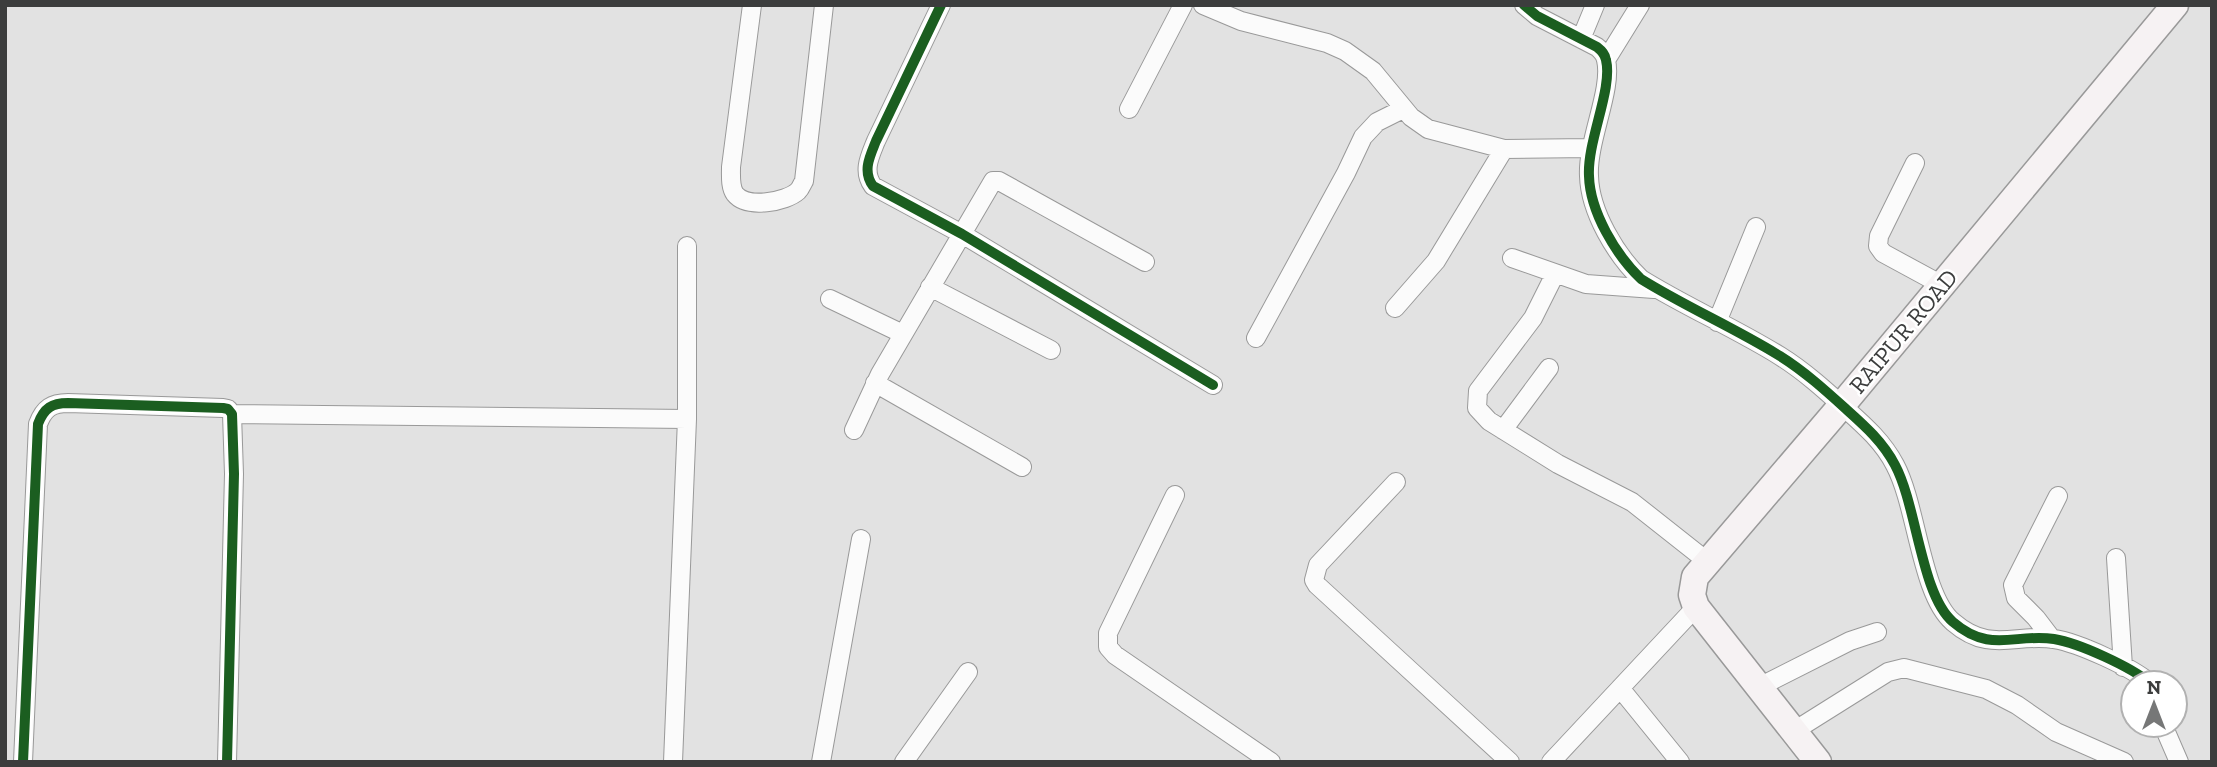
<svg xmlns="http://www.w3.org/2000/svg" width="2217" height="767" font-family="'Zilla Slab',serif">
  <rect width="100%" height="100%" fill="#e2e2e2"/>
  <g fill="none" stroke-linecap="round" stroke-linejoin="round">
    <defs>
      <path id="street" d="M752 5 731 167C731 176 730 187 735 194 747 209 786 202 798 191 801 188 802 184 804 181L824 5
        M941 5 876 141C870 156 862 171 873 186L962 234 1213 385
        M1203 5 1241 21 1327 43 1345 51 1373 71 1411 117 1428 129 1504 149 1591 148
        M1524 5 1537 16 1597 47C1602 51 1605 54 1606 60 1613 89 1587 141 1589 176 1590 212 1616 255 1641 279 1686 307 1735 328 1780 356 1804 371 1825 390 1846 409 1865 426 1883 442 1895 465 1917 506 1921 595 1953 622 1990 654 2015 633 2054 639 2079 643 2131 667 2150 683
        M1581 39 1595 5
        M1606 60 1640 5
        M1129 109 1183 5
        M1915 163 1879 236 1878 246 1883 253 1942 285
        M1512 258 1586 284 1654 289
        M1555 274 1533 318 1478 391 1477 408 1489 421 1558 464 1632 502 1708 562
        M930 287 1051 350
        M830 299 903 334
        M1395 308 1436 261 1504 149
        M1717 322 1756 227
        M1256 338 1346 173 1363 137 1377 122 1403 109
        M875 383 1022 467
        M232 414 687 419
        M854 430 880 374 993 181H999L1145 262
        M1503 430 1549 368
        M1396 482 1318 565 1314 580 1317 585 1510 762
        M1175 495 1108 633V647L1115 655 1271 762
        M2116 558 2123 667
        M2052 639 2036 618 2016 598 2013 585 2058 496
        M1759 687 1850 641 1877 632
        M1620 688 1680 762
        M2163 725 2179 762
        M1794 731 1888 672 1904 668 1986 689 2017 705 2056 732 2124 762
        M23 762 38 424C44 408 52 403 68 403L223 408 228 409 232 414 234 474 227 762
        M673 762 687 419V246
        M821 762 861 539
        M904 762 968 672
        M1551 762 1696 607"/>
      <path id="secondary" d="M1818 762 1696 607 1692 595 1695 577 1842 405 2175 5"/>
    </defs>
    <use href="#street" stroke="#999" stroke-width="20"/>
    <use href="#secondary" stroke="#999" stroke-width="29"/>
    <use href="#street" stroke="#fbfbfb" stroke-width="18"/>
    <use href="#secondary" stroke="#f6f2f3" stroke-width="26"/>
    <defs>
      <path id="cycleway" d="M941 5 876 141C870 156 862 171 873 186L962 234 1213 385
        M1524 5 1537 16 1597 47C1602 51 1605 54 1606 60 1613 89 1587 141 1589 176 1590 212 1616 255 1641 279 1686 307 1735 328 1780 356 1804 371 1825 390 1846 409 1865 426 1883 442 1895 465 1917 506 1921 595 1953 622 1990 654 2015 633 2054 639 2079 643 2131 667 2150 683
        M23 762 38 424C44 408 52 403 68 403L223 408 228 409 232 414 234 474 227 762"/>
    </defs>
    <use href="#cycleway" stroke="#fff" stroke-width="15"/>
    <use href="#cycleway" stroke="#1b5e20" stroke-width="10"/>
  </g>
  <g text-anchor="middle" dominant-baseline="central" stroke-width="5" stroke-linejoin="round" paint-order="stroke">
    <g font-size="24" fill="#3c3d3d" stroke="#fff">
      <text transform="translate(1903 331) rotate(-50)">RAIPUR ROAD</text>
    </g>
  </g>
  <rect width="2217" height="767" fill="none" stroke="#3c3d3d" stroke-width="14"/>
  <g transform="translate(2154 704)"><circle r="33" fill="#ffffff" stroke="#b1b1b1" stroke-width="2"/>
  <path d="M0-5L12 26L0 18L-12 26Z" fill="#767777"/>
  <text y="-10" font-size="19" font-weight="bold" text-anchor="middle" fill="#3c3d3d">N</text>
  </g>
</svg>
